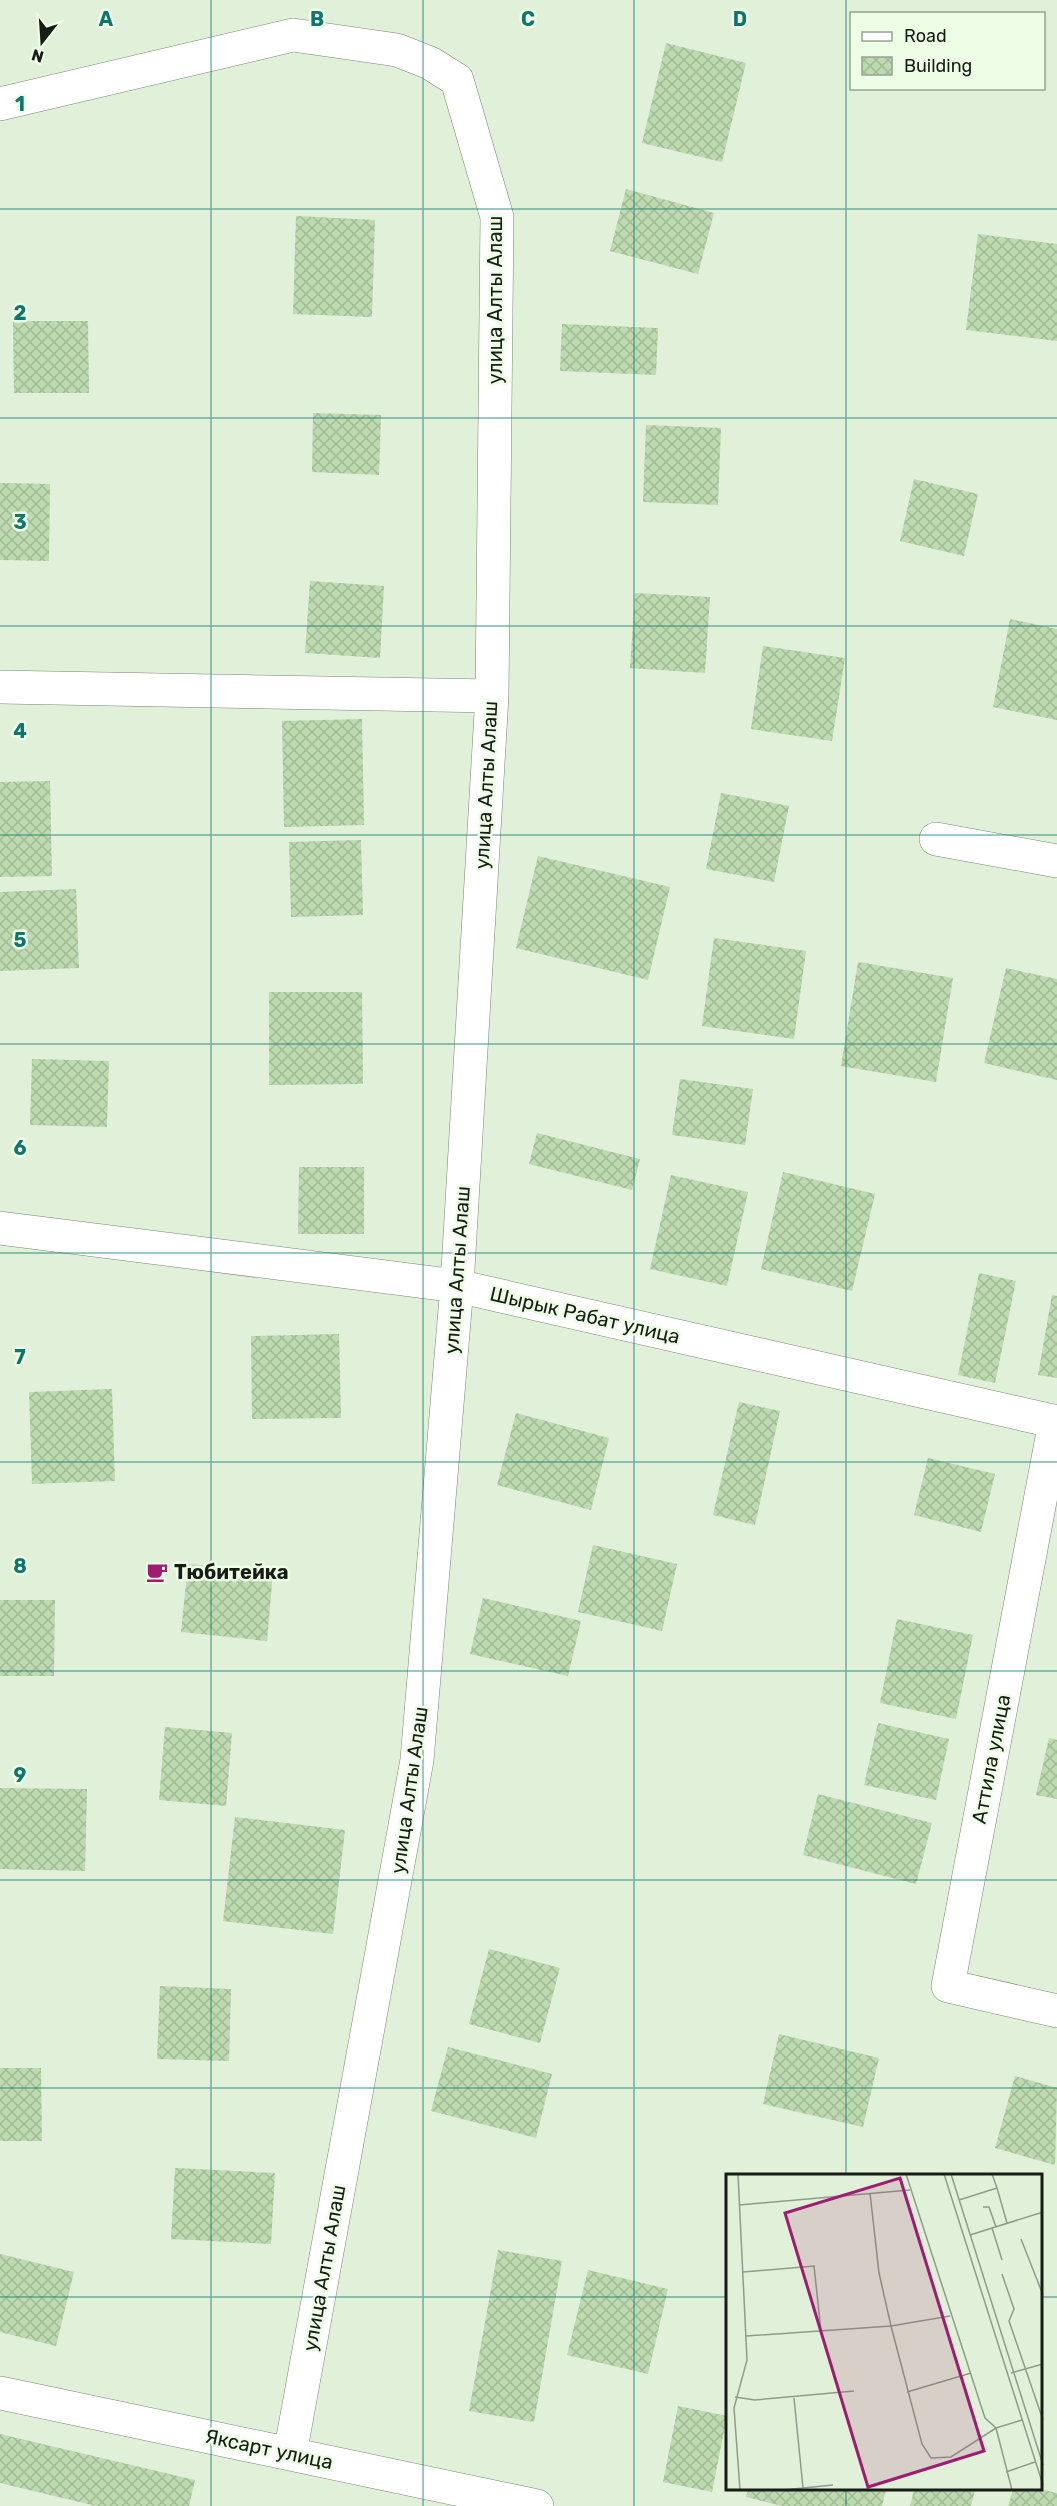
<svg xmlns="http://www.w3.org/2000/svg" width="1057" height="2506" font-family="Rubik,sans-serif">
  <defs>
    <pattern id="building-cross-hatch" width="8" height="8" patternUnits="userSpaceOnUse" patternTransform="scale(1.5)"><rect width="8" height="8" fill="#bddab0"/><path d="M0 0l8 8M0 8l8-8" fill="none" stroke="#a2bb96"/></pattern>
  </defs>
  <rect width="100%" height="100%" fill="#e0f0d9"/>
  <path fill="url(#building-cross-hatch)" d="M666 43 746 63 722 162 642 143Z
    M626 189 714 213 698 274 610 251Z
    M296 216 375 220 372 317 293 314Z
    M978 234 1057 244V341L966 330Z
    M13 321H88L89 393H14Z
    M562 324 658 328 656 375 560 371Z
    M313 413 381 415 379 475 312 472Z
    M646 425 721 428 718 505 643 502Z
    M914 479 978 494 964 556 900 541Z
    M0 483 50 484 49 561 0 560Z
    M310 581 384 586 380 658 305 653Z
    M635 593 710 597 705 673 630 668Z
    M1010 619 1057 629V720L993 707Z
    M763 646 845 658 832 741 751 729Z
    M362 719 364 825 284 827 282 721Z
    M50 781 52 876 0 877V782Z
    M721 793 789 806 774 882 706 869Z
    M361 840 363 915 291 917 289 842Z
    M538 856 670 887 648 980 516 948Z
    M76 889 79 968 0 971V892Z
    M714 938 806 951 794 1039 702 1026Z
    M858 962 953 978 936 1082 841 1066Z
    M1006 968 1057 979V1080L984 1063Z
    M269 992H362L363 1084 269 1085Z
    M32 1059 109 1061 107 1127 30 1125Z
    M680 1079 753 1089 745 1145 672 1135Z
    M537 1133 640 1159 632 1190 529 1164Z
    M299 1167H364V1234H298Z
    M783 1172 875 1194 852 1291 761 1269Z
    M671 1175 748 1192 727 1286 650 1269Z
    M979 1273 1016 1281 995 1383 958 1375Z
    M1052 1295 1057 1296V1378L1038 1375Z
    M339 1334 341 1418 252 1419 251 1336Z
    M112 1389 115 1481 32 1484 29 1392Z
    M739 1402 780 1411 755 1525 713 1515Z
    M516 1413 609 1438 591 1510 497 1485Z
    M928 1458 995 1474 981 1532 914 1515Z
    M593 1545 677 1564 662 1631 578 1612Z
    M188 1564 273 1572 267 1641 181 1632Z
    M483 1598 581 1621 568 1676 470 1654Z
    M0 1600H55L54 1676H0Z
    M897 1619 973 1635 956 1719 880 1703Z
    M878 1723 949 1739 936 1800 864 1785Z
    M165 1727 232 1733 226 1806 159 1800Z
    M1049 1738 1057 1740V1799L1036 1795Z
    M0 1788 87 1789 85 1871 0 1869Z
    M818 1794 932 1823 916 1884 803 1855Z
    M235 1817 345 1830 333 1934 223 1921Z
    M489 1949 560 1968 540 2043 469 2024Z
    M160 1986 231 1989 229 2061 157 2059Z
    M779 2034 879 2058 863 2127 763 2104Z
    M448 2047 552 2074 536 2138 431 2111Z
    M0 2068H41L42 2141H0Z
    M1015 2076 1057 2088 1055 2165 995 2148Z
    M175 2168 275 2173 271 2244 171 2239Z
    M498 2250 562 2261 534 2422 469 2411Z
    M0 2254 74 2272 56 2346 0 2332Z
    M588 2270 668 2289 648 2374 567 2355Z
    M678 2406 727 2416 712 2492 663 2482Z
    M0 2434 195 2480 189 2506H96L0 2483Z
    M1040 2489 1057 2493V2506H1008L1013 2490Z
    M748 2490H886L882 2506H782L746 2497Z
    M914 2490H975L971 2506H910Z"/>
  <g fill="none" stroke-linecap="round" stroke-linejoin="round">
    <defs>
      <path id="minor" d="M0 104 293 35 397 50 430 63 457 80 497 217 492 696 457 1286 417 1760 290 2454
        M0 687 492 696
        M936 839 1057 861
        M0 1228 457 1286 1057 1422
        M1055 1422 948 1986 1057 2011
        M0 2393 537 2506"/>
    </defs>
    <use href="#minor" stroke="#798773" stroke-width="34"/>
    <use href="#minor" stroke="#fff" stroke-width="33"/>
  </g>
  <path fill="none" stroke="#0f766e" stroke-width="1.5" stroke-opacity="0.55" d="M211 0V2506M423 0V2506M634 0V2506M846 0V2176M0 209H1057M0 418H1057M0 626H1057M0 835H1057M0 1044H1057M0 1253H1057M0 1462H1057M0 1671H1057M0 1880H1057M0 2088H1057M0 2297H727M1040 2297H1057M846 2490V2506"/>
  <defs>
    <symbol id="cafe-bare" viewBox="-9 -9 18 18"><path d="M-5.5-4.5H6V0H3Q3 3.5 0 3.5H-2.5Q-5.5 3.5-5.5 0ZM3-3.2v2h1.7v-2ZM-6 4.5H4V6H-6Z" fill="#9e1d71" stroke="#edfde6" stroke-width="2.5" paint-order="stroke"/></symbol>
  </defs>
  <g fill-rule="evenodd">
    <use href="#cafe-bare" x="142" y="1557" width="30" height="30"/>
  </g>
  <g text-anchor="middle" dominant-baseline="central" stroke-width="5" stroke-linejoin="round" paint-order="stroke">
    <g font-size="20" fill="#171d15" stroke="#edfde6">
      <text transform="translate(495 300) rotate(-90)">улица Алты Алаш</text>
      <text transform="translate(486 785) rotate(-87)">улица Алты Алаш</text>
      <text transform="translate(457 1270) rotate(-86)">улица Алты Алаш</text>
      <text transform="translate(585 1315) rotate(13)">Шырык Рабат улица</text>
      <text transform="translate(991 1759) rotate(-79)">Аттила улица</text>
      <text transform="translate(409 1790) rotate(-82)">улица Алты Алаш</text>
      <text transform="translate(324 2268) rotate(-80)">улица Алты Алаш</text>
      <text transform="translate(269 2449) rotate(12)">Яксарт улица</text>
    </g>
    <g font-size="20" font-weight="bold" fill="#171d15" stroke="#edfde6" text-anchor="start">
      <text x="174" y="1572">Тюбитейка</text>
    </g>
  </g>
  <g transform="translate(726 2174)">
    <rect width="316" height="316" fill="#e0f0d9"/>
    <path fill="none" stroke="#909c8b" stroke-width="1.5" d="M12 0 21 186 8 234 14 316M180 0 259 244 270 254 286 316M218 0 317 311M225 0 317 291M271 14 281 49M144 19 153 99 165 152 196 270 205 284 225 283 270 254 296 246M233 26 271 14 266 0M13 31 184 16M257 33H263L270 53M266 54 276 86M244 61 317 38M295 65 317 121M17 98 88 92 95 157M276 100 288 135 283 147 317 246M20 162 165 152 224 142M285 199 317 190M181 218 245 199M9 223 29 226 128 217M68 224 77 314M280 298 309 288M57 316 107 311"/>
    <path fill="#9e1d71" fill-opacity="0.15" stroke="#9e1d71" stroke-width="3" d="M174 4 258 277 142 313 59 39Z"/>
    <rect width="316" height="316" fill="none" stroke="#171d15" stroke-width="3"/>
  </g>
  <g font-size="20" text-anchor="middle" font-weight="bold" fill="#0f766e" stroke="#edfde6" stroke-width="5" stroke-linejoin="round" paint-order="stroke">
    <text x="106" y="26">A</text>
    <text x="317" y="26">B</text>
    <text x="528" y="26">C</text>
    <text x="740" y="26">D</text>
    <text x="20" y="111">1</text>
    <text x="20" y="320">2</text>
    <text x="20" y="529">3</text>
    <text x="20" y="738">4</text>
    <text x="20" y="947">5</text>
    <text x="20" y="1155">6</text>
    <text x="20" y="1364">7</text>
    <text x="20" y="1573">8</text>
    <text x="20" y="1782">9</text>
  </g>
  <rect x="850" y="12" width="195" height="78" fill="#edfde6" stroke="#97a392" stroke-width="1.5"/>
  <rect x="862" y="32" width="30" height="9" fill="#ffffff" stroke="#97a392" stroke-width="1.5"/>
  <text x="904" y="42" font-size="18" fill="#171d15">Road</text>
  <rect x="862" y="57" width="30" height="18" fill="url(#building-cross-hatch)" stroke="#97a392" stroke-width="1.5"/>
  <text x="904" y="72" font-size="18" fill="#171d15">Building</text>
  <g transform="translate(42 42) rotate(197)" stroke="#edfde6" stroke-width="4.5" paint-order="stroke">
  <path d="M0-4.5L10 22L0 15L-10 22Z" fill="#171d15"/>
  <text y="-9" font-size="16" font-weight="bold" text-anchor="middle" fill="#171d15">N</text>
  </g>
</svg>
